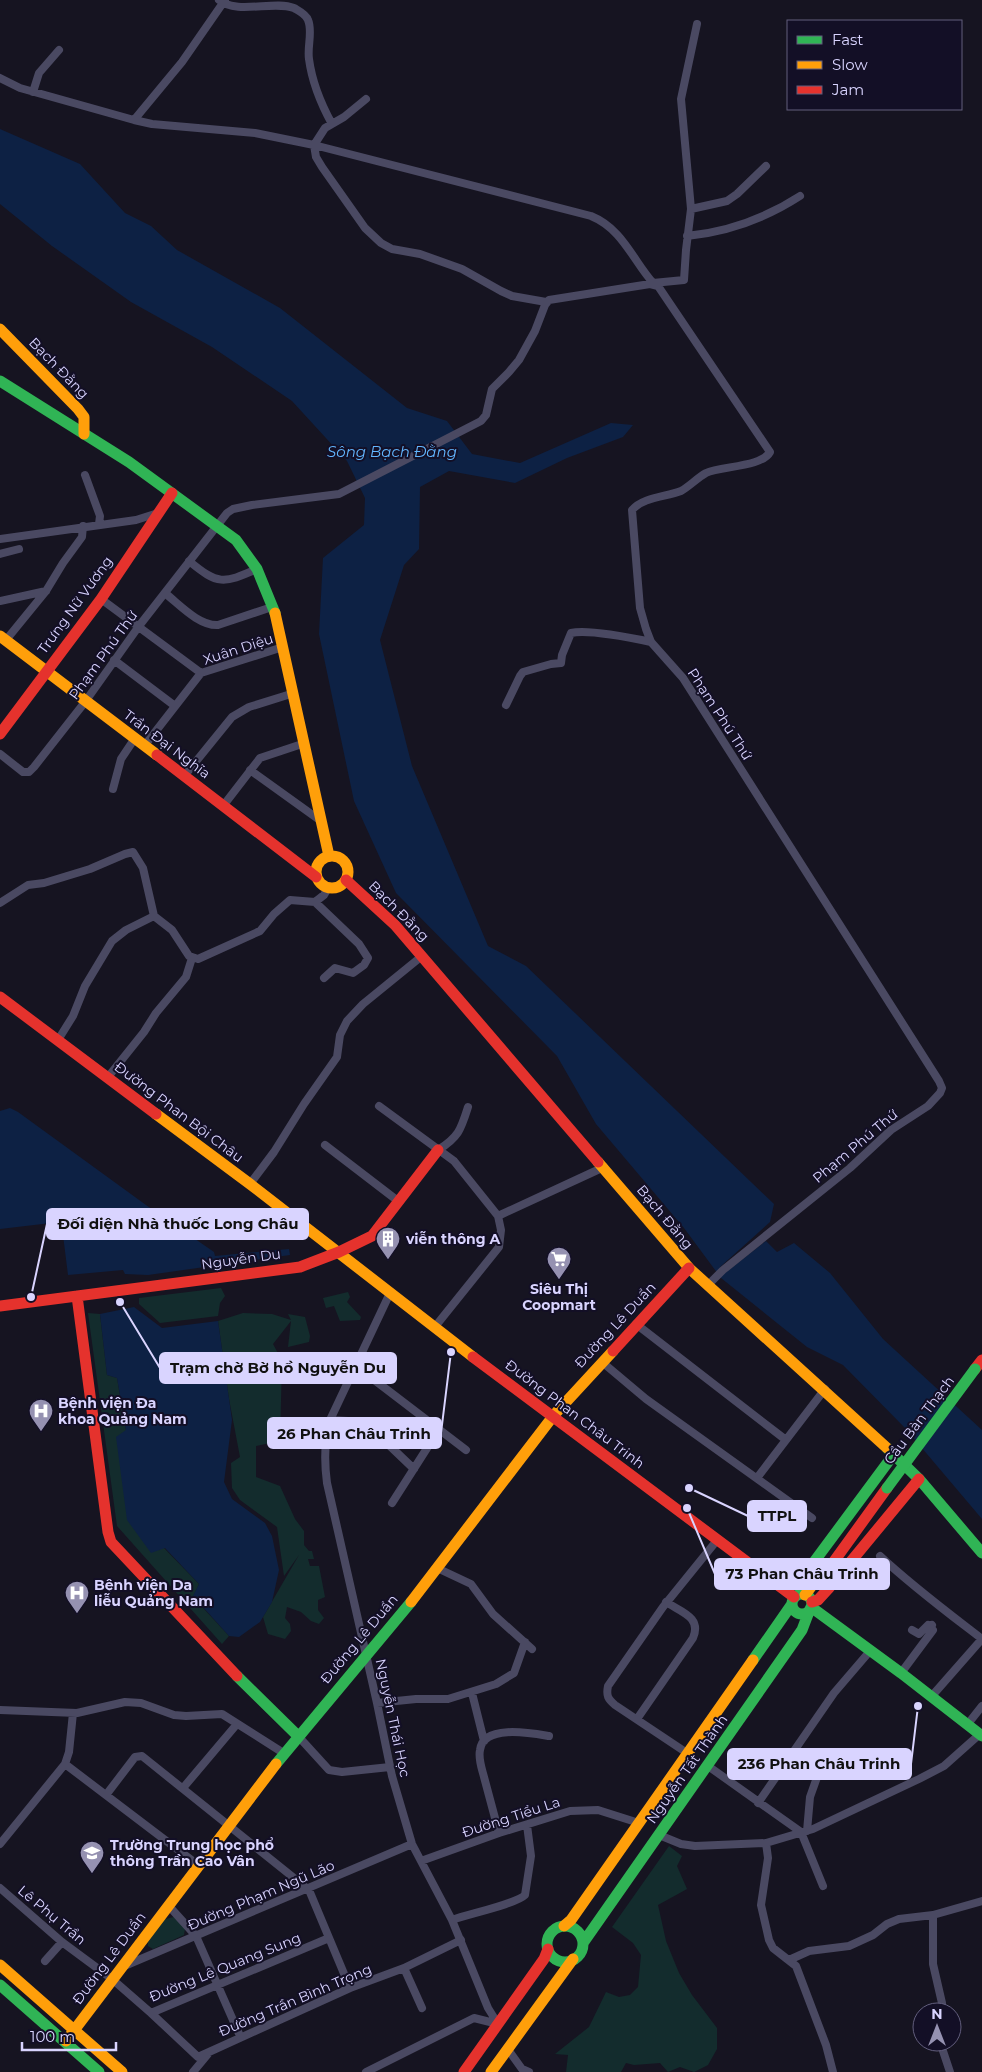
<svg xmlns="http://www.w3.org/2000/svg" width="982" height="2072" font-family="Montserrat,sans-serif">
  <rect width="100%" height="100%" fill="#161421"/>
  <path fill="#132c2d" d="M221 1288 225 1296 220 1303 218 1316 160 1323 139 1304V1298Z
    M348 1292 350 1297 347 1302 361 1317 360 1320 340 1321 334 1306 326 1308 323 1298Z
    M88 1313 100 1314 107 1375 117 1378 126 1430 164 1548 199 1584 193 1597 229 1636 222 1644 117 1526Z
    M243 1313 272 1314 291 1320 288 1314 305 1317 310 1336 309 1342 288 1347 291 1321 273 1344 282 1361 280 1441 256 1446V1477L280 1486 295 1519 304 1531V1545L309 1551H312L314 1559H308L310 1566H319L325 1597 318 1600V1610L324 1618 319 1624 311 1621 301 1612 287 1607 285 1618 290 1624 291 1631 285 1639 268 1634 263 1617 299 1555 284 1576 277 1527 240 1500 232 1488 231 1463 240 1457 229 1399 218 1321Z
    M669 1846 682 1856 677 1866 687 1889 658 1905 666 1941 679 1973 692 1995 717 2028V2049L708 2065 694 2072 680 2067 668 2072 660 2063 634 2065 626 2063 621 2072H566L568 2055 555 2054 589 2027 606 1992 619 1997 630 1995 638 1987 641 1955 633 1943 612 1927Z
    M174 1917 185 1928 184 1935 153 1949 148 1946V1941L165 1919Z"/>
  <path fill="#0d2144" d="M0 129 80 164 125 213 151 226 177 250 280 308 407 408 447 421 472 454 520 463 611 423 633 425 623 437 567 458 515 483 449 471 420 487 419 549 404 565 380 640 412 766 488 946 526 966 774 1204 770 1222 720 1267 725 1273 766 1241 777 1252 794 1243 830 1273 883 1339 982 1430V1519L905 1428 843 1365 807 1347 721 1278 684 1228 596 1124 557 1056 396 893 354 801 319 634 323 558 364 525 365 498 347 461 292 401 212 347 131 302 52 246 0 204Z
    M10 1108 18 1112 146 1205 214 1252 215 1256 289 1249 290 1255 148 1275 125 1274 123 1270 68 1275 62 1227 51 1223 0 1229V1111Z
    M134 1307 162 1328 218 1321 232 1420 224 1482 232 1499 265 1523 272 1536 279 1570 272 1602 260 1622 239 1637 229 1636 193 1596 199 1584 165 1548 151 1553 127 1520 116 1437 126 1430 117 1378 107 1375 100 1314Z"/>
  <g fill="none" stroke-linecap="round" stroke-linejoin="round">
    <path stroke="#4a4962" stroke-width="8" d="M219 0C237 15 274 0 294 8 299 11 306 14 308 20 313 31 307 47 309 59 312 82 321 104 332 124
      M0 78 20 88 134 120 152 124 255 133 314 145 591 216C623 229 633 261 654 284
      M33 92 39 73 59 50
      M366 99 344 117 325 128 314 145 316 157 322 167 365 228 381 243 392 249 420 254 462 269 501 291 512 296 546 302
      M134 120 182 62 225 0
      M691 209 727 201 737 194 766 166
      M687 236C728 232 766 218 800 196
      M653 283 684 280 686 250 691 209 681 99 697 24
      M85 475 100 516 99 524
      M0 539 136 520 158 513
      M0 554 19 549
      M189 561C218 585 223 584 257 569
      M166 594C180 605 199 626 218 625L272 607
      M101 599 201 673
      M0 601 46 591
      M6 640 46 591 63 563 82 537 83 526
      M114 660 175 706
      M506 705 520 676 523 672 551 664 561 663 562 655 571 633C589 629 632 638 651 642
      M145 745 201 673 283 647
      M0 754 23 772H29L34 767 85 702 139 626 227 513 233 509 252 505 339 494 481 421 486 415 492 389 509 372 519 360 535 331 545 305 549 300 650 284 658 286 770 452C762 467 721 466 706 473 697 478 690 486 681 491 666 497 643 497 632 510L640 608 646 629 651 642 683 678 939 1081 942 1088 940 1093 928 1106 891 1130 850 1168 723 1270 708 1285
      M250 770 321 821
      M185 775 232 717 249 707 294 693
      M113 789 121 759 135 738
      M223 806 260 758 305 743
      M315 902 359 944 368 958 364 965 353 973 335 968 324 978
      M0 903 28 885 44 883 90 869 125 854 133 852 143 868 154 916 172 930 189 956 198 959 260 931 274 914 290 900 315 902 324 895 328 888
      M58 1040 73 1016 85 986 112 941 126 930 154 916
      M108 1077 144 1032 156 1013 186 977 192 958
      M379 1106 454 1161 498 1216 501 1230 499 1247 434 1328
      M325 1145 398 1201
      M438 1150C459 1137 461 1129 468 1107
      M250 1184 274 1152 304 1104 337 1057 340 1035 347 1021 363 1004 422 956
      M498 1216 604 1167
      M390 1293 330 1420C324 1442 324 1461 327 1483L377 1703 392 1776 412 1844 452 1920 488 2008 498 2024
      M636 1324 786 1440
      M602 1362 646 1399 812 1518
      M356 1366 466 1450
      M330 1420 348 1421 369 1426 414 1469
      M757 1478 825 1389
      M392 1503 438 1431
      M880 1556C912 1586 947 1612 982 1639
      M437 1568 471 1584 493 1614 532 1649
      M912 1630 919 1634 928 1625 930 1627 932 1625
      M901 1673 933 1630 930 1627
      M472 1693 484 1741
      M931 1697 982 1639
      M377 1703 416 1699H448L496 1684 514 1673 525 1642
      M0 1710 77 1713 125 1702 141 1703 174 1715 186 1716 222 1714 285 1754
      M637 1719 693 1638C702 1617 681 1612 666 1602
      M967 1725 982 1706
      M298 1736 329 1770 342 1772 390 1767
      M687 1753 615 1705C608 1699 606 1696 608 1686L663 1607 718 1539
      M65 1764 198 1865
      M708 1766 801 1832 823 1886
      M183 1788 237 1724
      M106 1795 135 1757 142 1756 309 1890 350 1988
      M758 1803 834 1693 870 1651
      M807 1831 810 1797 826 1752
      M499 1833C494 1814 489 1796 484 1777 482 1769 478 1759 480 1750 483 1724 531 1733 549 1736
      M659 1835 681 1844 695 1846 766 1843 813 1829 919 1779 944 1766 980 1734
      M766 1843 768 1858 761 1905 769 1940 773 1948 796 1966 826 2045 833 2072
      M0 1844 65 1764 69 1752 73 1713
      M421 1861 499 1833 570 1811 598 1810 639 1823
      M0 1888 62 1942 112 1979 151 2013 329 1938
      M168 1905 196 1936 240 2036
      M933 1915V1964L942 2003V2012
      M452 1920C468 1914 516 1904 525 1895L531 1856 527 1825
      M789 1960 809 1951 849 1946 873 1935 887 1924 899 1919 933 1915 982 1901
      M45 1961 62 1942
      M122 1967 412 1844
      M404 1968 422 2008
      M151 2013 198 2057 350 1988 404 1968 461 1940
      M940 2042 950 2072
      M507 2048 522 2069 529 2072
      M193 2072 208 2054
      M366 2072 474 2018 498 2024"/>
    <path stroke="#30b455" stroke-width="11" d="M0 381 129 462 236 540 257 569 275 613
      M887 1448 920 1480 982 1553
      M801 1594 805 1576 811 1566 894 1454
      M792 1604a10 10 0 1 1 20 0a10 10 0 1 1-20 0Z
      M811 1607 901 1673 982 1736
      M753 1660 792 1604
      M237 1676 298 1736
      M276 1764 411 1602
      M547 1944a18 18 0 1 1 36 0a18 18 0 1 1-36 0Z
      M583 1943 802 1630 810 1609
      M0 1985 99 2072"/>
    <path stroke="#ff9f0a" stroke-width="11" d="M0 329 78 409 84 417V434
      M275 613 329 856
      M0 636 157 755
      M316 872a16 16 0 1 1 32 0a16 16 0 1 1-32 0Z
      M156 1114 250 1184 473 1357
      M598 1162 690 1269 887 1448
      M805 1595 820 1575 827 1571 826 1579
      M411 1602 554 1415 613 1351
      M564 1926 571 1920 753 1660
      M0 1965 122 2072
      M66 2041 276 1764
      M491 2072 573 1959"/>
    <path stroke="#e5322d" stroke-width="11" d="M0 734 101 599 172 493
      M157 755 316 877
      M346 880 395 925 598 1162
      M0 997 156 1114
      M77 1296 108 1532 111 1542 237 1676
      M0 1306 300 1267 339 1252 372 1236 438 1150
      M613 1351 689 1268
      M473 1357 794 1597
      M975 1369 982 1360
      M827 1571 887 1488
      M812 1602 818 1600 829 1588 919 1479
      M464 2072 544 1959 548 1949"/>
    <path stroke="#30b455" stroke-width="11" d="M887 1488 975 1369"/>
  </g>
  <defs>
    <symbol id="building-pin" viewBox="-11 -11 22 30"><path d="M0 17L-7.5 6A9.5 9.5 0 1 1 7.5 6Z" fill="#9591b1" stroke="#130f26"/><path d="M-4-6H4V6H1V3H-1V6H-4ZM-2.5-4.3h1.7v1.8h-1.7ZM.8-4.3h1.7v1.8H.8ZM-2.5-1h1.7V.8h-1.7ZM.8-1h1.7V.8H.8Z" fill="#fff"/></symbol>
    <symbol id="supermarket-pin" viewBox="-11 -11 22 30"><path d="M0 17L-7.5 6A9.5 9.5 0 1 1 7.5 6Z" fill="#9591b1" stroke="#130f26"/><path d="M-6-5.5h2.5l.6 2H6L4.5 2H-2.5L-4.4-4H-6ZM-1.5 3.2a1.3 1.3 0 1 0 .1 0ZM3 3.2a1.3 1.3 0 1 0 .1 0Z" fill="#fff"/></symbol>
    <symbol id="hospital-pin" viewBox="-11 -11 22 30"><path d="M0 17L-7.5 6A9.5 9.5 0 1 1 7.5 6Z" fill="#9591b1" stroke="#130f26"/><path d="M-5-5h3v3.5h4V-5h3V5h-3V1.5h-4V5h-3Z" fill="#fff"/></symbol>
    <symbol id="school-pin" viewBox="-11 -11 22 30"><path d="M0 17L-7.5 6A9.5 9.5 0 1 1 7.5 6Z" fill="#9591b1" stroke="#130f26"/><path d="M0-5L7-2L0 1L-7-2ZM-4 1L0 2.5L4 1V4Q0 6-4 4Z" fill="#fff"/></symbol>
  </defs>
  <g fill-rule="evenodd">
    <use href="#building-pin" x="374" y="1225" width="28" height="38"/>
    <use href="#supermarket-pin" x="545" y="1245" width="28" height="38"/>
    <use href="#hospital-pin" x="27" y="1397" width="28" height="38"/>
    <use href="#hospital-pin" x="63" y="1579" width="28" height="38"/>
    <use href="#school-pin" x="78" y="1839" width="28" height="38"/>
  </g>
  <g text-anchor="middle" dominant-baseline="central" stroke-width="4" stroke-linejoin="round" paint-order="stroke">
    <g font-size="14" fill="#d9d4ff" stroke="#130f26">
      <text transform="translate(59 368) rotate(46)">Bạch Đằng</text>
      <text transform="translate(75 605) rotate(-54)">Trưng Nữ Vương</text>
      <text transform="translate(238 649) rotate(-18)">Xuân Diệu</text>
      <text transform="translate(103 655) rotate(-54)">Phạm Phú Thứ</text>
      <text transform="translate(720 714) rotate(57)">Phạm Phú Thứ</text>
      <text transform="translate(167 744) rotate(37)">Trần Đại Nghĩa</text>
      <text transform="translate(399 911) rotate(45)">Bạch Đằng</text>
      <text transform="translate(179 1112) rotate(37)">Đường Phan Bội Châu</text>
      <text transform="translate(855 1146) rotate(-40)">Phạm Phú Thứ</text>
      <text transform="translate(665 1217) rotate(50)">Bạch Đằng</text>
      <text transform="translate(241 1259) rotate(-8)">Nguyễn Du</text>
      <text transform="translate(615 1325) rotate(-47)">Đường Lê Duẩn</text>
      <text transform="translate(575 1414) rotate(37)">Đường Phan Châu Trinh</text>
      <text transform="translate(919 1420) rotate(-53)">Cầu Bàn Thạch</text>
      <text transform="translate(359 1639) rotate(-50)">Đường Lê Duẩn</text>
      <text transform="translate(393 1718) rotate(78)">Nguyễn Thái Học</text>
      <text transform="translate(687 1769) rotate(-55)">Nguyễn Tất Thành</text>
      <text transform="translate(511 1817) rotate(-18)">Đường Tiểu La</text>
      <text transform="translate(261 1895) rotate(-23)">Đường Phạm Ngũ Lão</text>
      <text transform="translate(52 1915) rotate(40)">Lê Phụ Trần</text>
      <text transform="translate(109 1958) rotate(-53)">Đường Lê Duẩn</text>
      <text transform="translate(225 1967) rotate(-22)">Đường Lê Quang Sung</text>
      <text transform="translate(295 2000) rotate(-23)">Đường Trần Bình Trọng</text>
    </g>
    <g font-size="14" font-weight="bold" fill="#d9d4ff" stroke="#130f26" text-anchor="start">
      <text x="406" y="1239">viễn thông A</text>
      <text x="559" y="1289" text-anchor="middle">Siêu Thị<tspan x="559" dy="16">Coopmart</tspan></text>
      <text x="58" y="1403">Bệnh viện Đa<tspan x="58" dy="16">khoa Quảng Nam</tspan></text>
      <text x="94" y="1585">Bệnh viện Da<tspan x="94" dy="16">liễu Quảng Nam</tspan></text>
      <text x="110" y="1845">Trường Trung học phổ<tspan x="110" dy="16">thông Trần Cao Vân</tspan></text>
    </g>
    <g font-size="15" font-style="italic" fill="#62b6ff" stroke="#130f26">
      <text x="392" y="451">Sông Bạch Đằng</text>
    </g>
  </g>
  <path fill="none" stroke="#d9d4ff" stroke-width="2" d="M31 1297L47 1224M120 1302L160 1368M451 1352L441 1433M689 1488L748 1516M687 1508L715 1574M918 1706L911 1764"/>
  <g fill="#d9d4ff" stroke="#130f26" stroke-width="2">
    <circle cx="31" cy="1297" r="5"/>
    <circle cx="120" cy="1302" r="5"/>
    <circle cx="451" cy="1352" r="5"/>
    <circle cx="689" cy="1488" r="5"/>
    <circle cx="687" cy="1508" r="5"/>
    <circle cx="918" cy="1706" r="5"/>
  </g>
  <g fill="#d9d4ff" stroke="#d9d4ff" stroke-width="2">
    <rect x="47" y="1209" width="261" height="30" rx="5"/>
    <rect x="160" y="1353" width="236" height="30" rx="5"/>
    <rect x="268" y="1418" width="173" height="30" rx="5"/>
    <rect x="748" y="1501" width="58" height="30" rx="5"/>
    <rect x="715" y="1559" width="174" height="30" rx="5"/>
    <rect x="728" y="1749" width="183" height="30" rx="5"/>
  </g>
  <g font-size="15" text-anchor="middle" font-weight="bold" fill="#111">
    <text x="178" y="1229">Đối diện Nhà thuốc Long Châu</text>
    <text x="278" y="1373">Trạm chờ Bờ hồ Nguyễn Du</text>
    <text x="354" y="1439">26 Phan Châu Trinh</text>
    <text x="777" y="1521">TTPL</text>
    <text x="802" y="1579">73 Phan Châu Trinh</text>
    <text x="819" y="1769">236 Phan Châu Trinh</text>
  </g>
  <rect x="787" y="20" width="175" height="90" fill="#130f26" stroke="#625e7d"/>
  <rect x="797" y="36" width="25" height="8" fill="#30b455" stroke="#625e7d"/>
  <text x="832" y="45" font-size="15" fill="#d9d4ff">Fast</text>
  <rect x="797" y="61" width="25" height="8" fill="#ff9f0a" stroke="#625e7d"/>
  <text x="832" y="70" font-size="15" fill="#d9d4ff">Slow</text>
  <rect x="797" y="86" width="25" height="8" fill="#e5322d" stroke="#625e7d"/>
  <text x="832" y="95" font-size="15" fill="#d9d4ff">Jam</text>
  <g transform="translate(937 2027)"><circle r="24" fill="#130f26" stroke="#625e7d"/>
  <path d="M0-4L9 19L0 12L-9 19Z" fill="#9591b1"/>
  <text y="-8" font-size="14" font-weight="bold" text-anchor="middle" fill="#d9d4ff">N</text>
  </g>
  <path d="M22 2042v8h94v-8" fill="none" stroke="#d9d4ff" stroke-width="2.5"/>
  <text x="30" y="2042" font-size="15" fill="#d9d4ff" stroke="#130f26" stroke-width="4" paint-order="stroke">100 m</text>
</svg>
